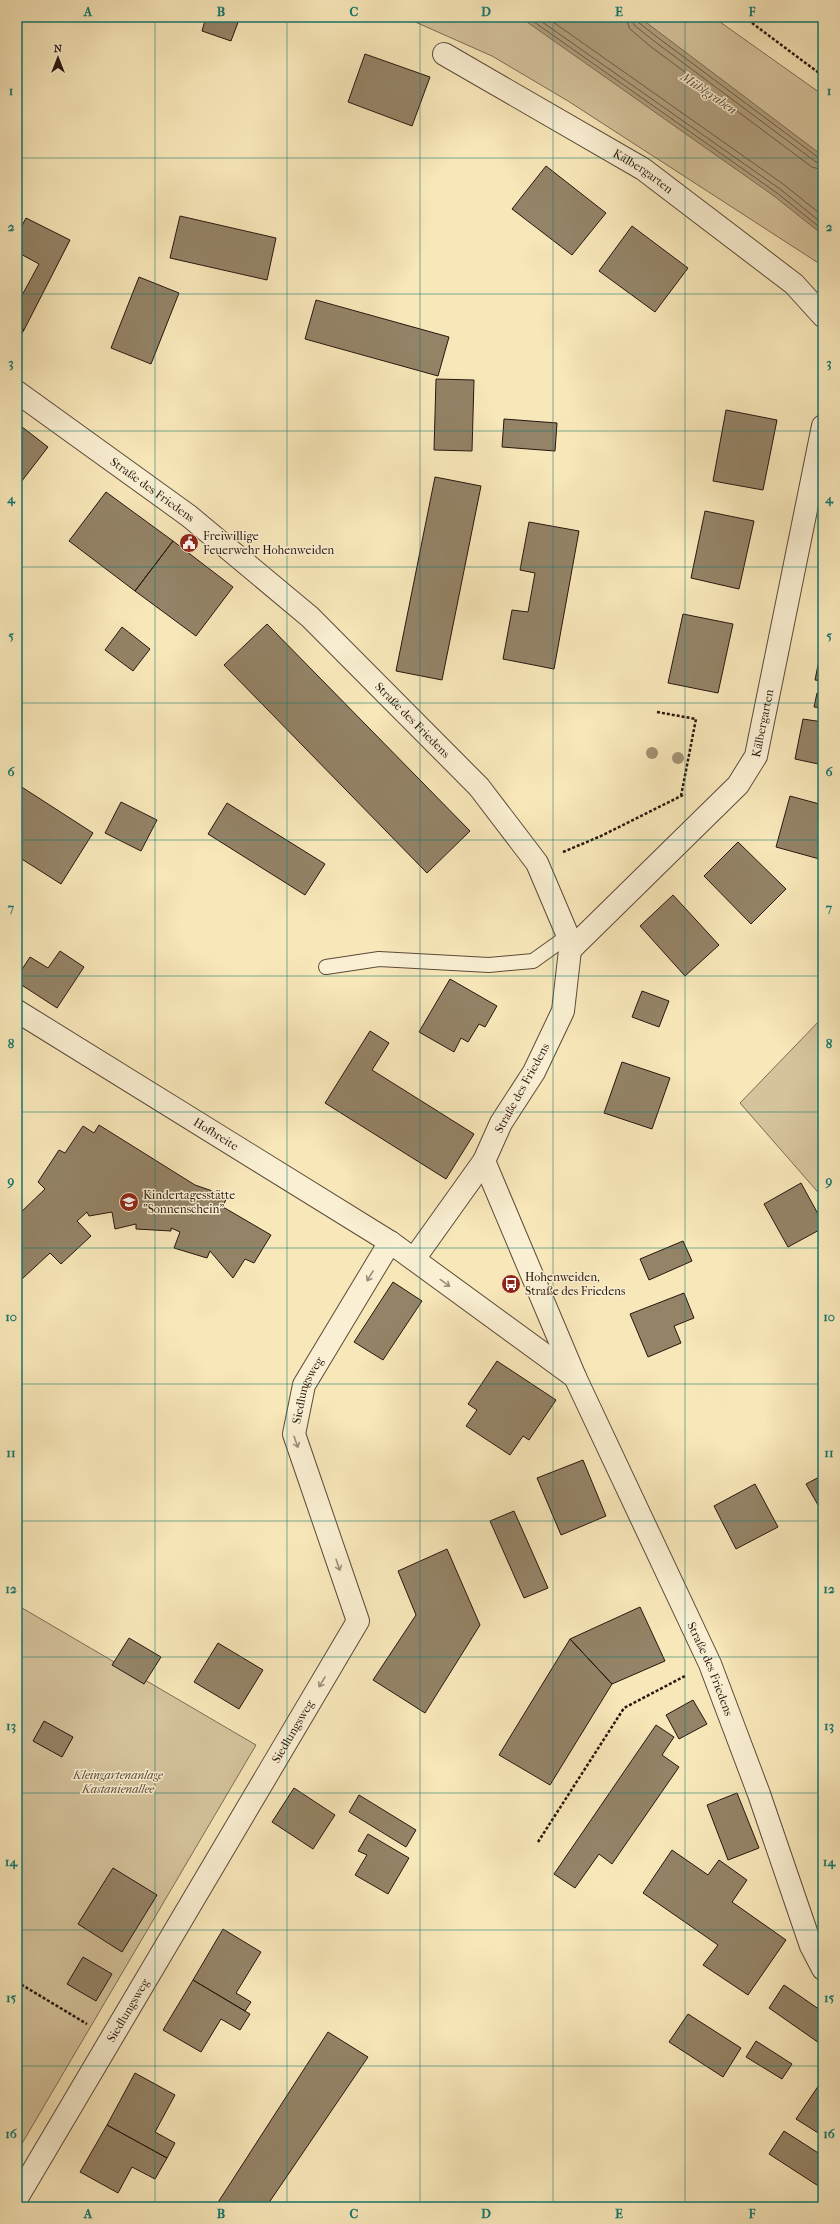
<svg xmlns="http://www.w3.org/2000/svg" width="840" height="2224" font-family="'IM FELL French Canon',serif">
  <rect width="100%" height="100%" fill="#f8e7b9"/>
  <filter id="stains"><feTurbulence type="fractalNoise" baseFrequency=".005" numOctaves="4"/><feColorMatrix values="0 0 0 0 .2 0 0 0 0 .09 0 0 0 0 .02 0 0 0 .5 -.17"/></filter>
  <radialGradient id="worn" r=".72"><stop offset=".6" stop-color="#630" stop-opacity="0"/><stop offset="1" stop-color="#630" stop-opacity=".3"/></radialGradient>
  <path fill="#d5c39c" stroke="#7e6c55" d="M404 17H713L823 95V266L568 101 492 56Z
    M823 1017V1198L740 1103Z
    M17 1605 256 1745 17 2152Z"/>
  <path fill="#b1a07f" stroke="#7a6952" d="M520 17H639L823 156V235L774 196Z"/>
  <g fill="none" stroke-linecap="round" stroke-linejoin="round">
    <path stroke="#6c5b46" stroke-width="1" d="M527 17 777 193 823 230
      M535 17 780 189 823 224
      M546 17 783 184 823 216
      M625 17 630 29 650 46 812 167 823 170
      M631 17 634 25 654 41 816 162 823 164
      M636 17 638 22 657 37 819 158 823 159"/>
  </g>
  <path fill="#948367" stroke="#28160e" d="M206 17H240L231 41 202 31Z
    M365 54 430 77 412 126 348 102Z
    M546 166 606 213 572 255 512 209Z
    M180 216 276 238 267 280 170 258Z
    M26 218 70 240 24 330 17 325V298L20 299 39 264 17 252V235Z
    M632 226 688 268 655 312 599 271Z
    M139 277 179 293 151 364 111 348Z
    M316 300 449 337 438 376 305 339Z
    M17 325 24 330 17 341Z
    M436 379 474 380 472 451 434 450Z
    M726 410 777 420 763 490 713 481Z
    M504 419 557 423 555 451 502 447Z
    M17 423 48 447 18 486H17Z
    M435 477 481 486 442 680 396 671Z
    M106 492 173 541 135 591 69 541Z
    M705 511 754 521 739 589 691 578Z
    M529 522 579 531 554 669 503 659 512 610 528 612 535 573 520 570Z
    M173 541 233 587 196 636 135 591Z
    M683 614 733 624 718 693 668 683Z
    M267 624 470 831 427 873 224 665Z
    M122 627 150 649 133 671 105 650Z
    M822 645H823V681L815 680Z
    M817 693 823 695V708L814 707Z
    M803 719 823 722V765L795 759Z
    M17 784 93 833 61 884 17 856Z
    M790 796 823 805V860L776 847Z
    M121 802 157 820 141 851 105 833Z
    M227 803 325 864 305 895 208 834Z
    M738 842 786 889 751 924 704 876Z
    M673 895 719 945 685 976 640 926Z
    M60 951 84 967 57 1008 17 982V977L30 957 48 968Z
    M450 979 497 1006 485 1027 479 1024 468 1042 461 1038 454 1052 419 1032Z
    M642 991 669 1001 659 1027 632 1017Z
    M370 1031 389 1043 372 1070 474 1134 446 1179 325 1103Z
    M622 1062 670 1078 652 1129 604 1113Z
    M99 1125 195 1185 227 1196 223 1207 271 1235 254 1263 245 1259 233 1278 210 1251 207 1258 174 1248 180 1232 171 1228V1231L136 1229V1224L115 1229 112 1212 89 1216 87 1212 77 1221 91 1236 61 1264 50 1253 22 1279 17 1273V1216L45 1189 38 1182 59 1150 65 1153 83 1126 94 1133Z
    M801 1183 823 1223V1228L788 1247 764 1204Z
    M683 1241 692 1261 649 1280 640 1259Z
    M393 1282 422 1301 383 1360 354 1342Z
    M684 1293 694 1318 674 1326 681 1343 648 1357 630 1314Z
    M497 1361 556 1400 529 1440 523 1436 510 1455 466 1426 477 1410 468 1404Z
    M583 1460 606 1516 561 1535 537 1478Z
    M823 1475V1502L818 1505 806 1484Z
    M755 1484 778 1527 736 1549 714 1506Z
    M514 1511 548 1588 524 1598 490 1521Z
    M447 1549 480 1625 425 1713 373 1680 416 1615 398 1571Z
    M640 1607 665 1661 612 1684 570 1639Z
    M129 1638 161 1657 144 1684 112 1665Z
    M570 1639 612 1684 550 1785 499 1755Z
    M218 1643 263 1670 239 1709 194 1682Z
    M693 1700 707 1724 679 1739 666 1715Z
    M44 1721 73 1737 62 1757 33 1741Z
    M656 1725 674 1737 662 1755 679 1767 612 1864 599 1854 575 1888 554 1874Z
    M294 1788 335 1815 313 1849 272 1822Z
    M737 1793 759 1848 728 1860 707 1805Z
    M359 1795 416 1830 406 1847 349 1812Z
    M368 1834 409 1858 388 1894 355 1875 367 1855 358 1851Z
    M672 1850 708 1875 719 1860 747 1880 732 1902 786 1940 748 1995 703 1965 718 1945 643 1893Z
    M113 1868 157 1895 122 1952 78 1924Z
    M223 1929 261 1952 236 1993 251 2002 245 2011 193 1980Z
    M83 1957 112 1974 96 2001 67 1984Z
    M193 1980 250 2014 240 2030 221 2019 201 2052 163 2030Z
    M784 1985 823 2012 822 2045 769 2008Z
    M688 2014 741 2048 723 2077 669 2042Z
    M328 2032 368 2057 266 2207H215Z
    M756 2041 792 2064 782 2079 746 2057Z
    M135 2073 175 2095 155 2132 175 2143 167 2158 107 2125Z
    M823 2079V2136L796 2119Z
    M107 2125 167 2158 155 2179 132 2167 118 2193 80 2172Z
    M784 2131 823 2156V2189L769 2154Z"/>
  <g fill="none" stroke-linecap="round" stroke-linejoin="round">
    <defs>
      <path id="lane" d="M326 967 379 959 489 965 533 961 568 936"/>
      <g id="street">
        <path id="s1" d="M444 54 643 169 794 284 823 316"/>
        <path id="s2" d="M17 392 189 516 310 617 479 787 537 863 568 936 570 950 563 1011 534 1072 501 1123 484 1161 575 1377 710 1664 759 1794 811 1946 823 1969"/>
        <path id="s3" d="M570 950 738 785 756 756 823 426"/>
        <path id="s4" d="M17 1011 390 1242 575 1377"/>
        <path d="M414 1259 484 1161"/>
        <path id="s5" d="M17 2198 358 1621 294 1434 304 1385 390 1242"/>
      </g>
    </defs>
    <use href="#lane" stroke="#5c4a39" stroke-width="16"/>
    <use href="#street" stroke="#5c4a39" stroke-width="24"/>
    <path stroke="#28160e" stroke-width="2.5" stroke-dasharray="3 2" stroke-linecap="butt" d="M744 17 823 76
      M657 712 696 719 681 796
      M563 852 601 836 685 794
      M538 1842 624 1708 685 1676
      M17 1982 87 2024"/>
    <use href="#lane" stroke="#faefd2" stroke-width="14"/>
    <use href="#street" stroke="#faefd2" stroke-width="22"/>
  </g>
  <g fill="#a29173">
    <circle cx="652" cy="753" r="6"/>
    <circle cx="678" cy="758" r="6"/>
  </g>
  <defs><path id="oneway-shaft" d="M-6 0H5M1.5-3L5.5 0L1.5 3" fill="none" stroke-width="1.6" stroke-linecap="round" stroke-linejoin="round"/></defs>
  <g stroke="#9c8d7a">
    <use href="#oneway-shaft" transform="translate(370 1276) rotate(121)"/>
    <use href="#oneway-shaft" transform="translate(445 1283) rotate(36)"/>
    <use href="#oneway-shaft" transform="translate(296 1442) rotate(71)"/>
    <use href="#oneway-shaft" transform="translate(338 1565) rotate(71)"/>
    <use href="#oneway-shaft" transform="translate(322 1682) rotate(121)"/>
  </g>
  <path fill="none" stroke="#0f766e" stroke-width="1" stroke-opacity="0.55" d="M155 17V2207M287 17V2207M420 17V2207M553 17V2207M685 17V2207M17 158H823M17 294H823M17 431H823M17 567H823M17 703H823M17 840H823M17 976H823M17 1112H823M17 1248H823M17 1384H823M17 1521H823M17 1657H823M17 1793H823M17 1930H823M17 2066H823"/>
  <defs>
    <symbol id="civic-disc" viewBox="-11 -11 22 22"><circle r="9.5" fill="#8f2418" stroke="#faefd2"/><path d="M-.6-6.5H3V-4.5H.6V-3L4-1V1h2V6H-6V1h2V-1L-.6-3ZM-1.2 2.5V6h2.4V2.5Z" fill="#fff"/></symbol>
    <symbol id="school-disc" viewBox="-11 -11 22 22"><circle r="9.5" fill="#8f2418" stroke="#faefd2"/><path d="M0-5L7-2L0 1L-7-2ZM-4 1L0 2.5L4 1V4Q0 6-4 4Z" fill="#fff"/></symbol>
    <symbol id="bus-disc" viewBox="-11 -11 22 22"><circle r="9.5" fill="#8f2418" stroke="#faefd2"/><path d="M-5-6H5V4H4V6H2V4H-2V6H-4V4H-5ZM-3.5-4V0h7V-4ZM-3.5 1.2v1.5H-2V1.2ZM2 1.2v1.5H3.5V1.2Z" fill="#fff"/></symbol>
  </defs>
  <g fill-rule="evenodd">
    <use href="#civic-disc" x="178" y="532" width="22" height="22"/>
    <use href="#school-disc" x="118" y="1191" width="22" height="22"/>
    <use href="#bus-disc" x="500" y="1273" width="22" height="22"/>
  </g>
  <g text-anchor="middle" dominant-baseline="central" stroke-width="3" stroke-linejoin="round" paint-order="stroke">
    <g font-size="12" fill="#28160e" stroke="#faefd2">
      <text stroke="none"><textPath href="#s1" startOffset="231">Kälbergarten</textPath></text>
      <text stroke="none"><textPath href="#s2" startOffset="167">Straße des Friedens</textPath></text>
      <text stroke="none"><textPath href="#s2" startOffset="515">Straße des Friedens</textPath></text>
      <text stroke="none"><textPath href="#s3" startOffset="303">Kälbergarten</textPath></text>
      <text transform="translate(522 1088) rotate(-61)">Straße des Friedens</text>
      <text stroke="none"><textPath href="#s4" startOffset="234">Hofbreite</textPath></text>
      <text stroke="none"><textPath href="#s5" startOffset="914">Siedlungsweg</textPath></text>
      <text stroke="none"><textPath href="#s2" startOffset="1586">Straße des Friedens</textPath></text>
      <text stroke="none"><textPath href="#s5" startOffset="542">Siedlungsweg</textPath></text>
      <text stroke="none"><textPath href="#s5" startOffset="218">Siedlungsweg</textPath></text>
    </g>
    <g font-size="12" fill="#28160e" stroke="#faefd2" text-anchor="start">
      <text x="203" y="536">Freiwillige<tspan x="203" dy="14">Feuerwehr Hohenweiden</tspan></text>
      <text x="143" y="1195">Kindertagesstätte<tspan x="143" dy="14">"Sonnenschein"</tspan></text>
      <text x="525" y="1277">Hohenweiden,<tspan x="525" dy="14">Straße des Friedens</tspan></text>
    </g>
    <g font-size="12" font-style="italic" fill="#5c4a39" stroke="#faefd2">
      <text x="118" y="1775">Kleingartenanlage<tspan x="118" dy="14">Kastanienallee</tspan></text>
    </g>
    <g font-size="13" font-style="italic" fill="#5f4d3b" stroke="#faefd2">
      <text transform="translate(709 93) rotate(34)">Mühlgraben</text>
    </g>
  </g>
  <rect width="840" height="2224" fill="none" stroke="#f8e7b9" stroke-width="44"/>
  <g transform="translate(58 58)" stroke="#faefd2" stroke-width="3" paint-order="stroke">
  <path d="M0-3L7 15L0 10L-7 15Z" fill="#28160e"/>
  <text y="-6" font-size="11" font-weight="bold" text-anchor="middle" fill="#28160e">N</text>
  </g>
  <rect x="22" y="22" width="796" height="2180" fill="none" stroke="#0f766e" stroke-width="1.5"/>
  <g font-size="13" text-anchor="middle" font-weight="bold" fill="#0f766e">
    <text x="88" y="16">A</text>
    <text x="221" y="16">B</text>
    <text x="354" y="16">C</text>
    <text x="486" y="16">D</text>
    <text x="619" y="16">E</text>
    <text x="752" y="16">F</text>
    <text x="11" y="95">1</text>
    <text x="829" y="95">1</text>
    <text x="11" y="231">2</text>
    <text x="829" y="231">2</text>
    <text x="11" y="367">3</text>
    <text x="829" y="367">3</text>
    <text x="11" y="503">4</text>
    <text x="829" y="503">4</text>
    <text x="11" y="640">5</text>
    <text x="829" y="640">5</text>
    <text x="11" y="776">6</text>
    <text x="829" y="776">6</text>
    <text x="11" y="912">7</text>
    <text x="829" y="912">7</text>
    <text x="11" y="1048">8</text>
    <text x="829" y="1048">8</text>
    <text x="11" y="1185">9</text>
    <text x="829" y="1185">9</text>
    <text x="11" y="1321">10</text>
    <text x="829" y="1321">10</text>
    <text x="11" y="1457">11</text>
    <text x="829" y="1457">11</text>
    <text x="11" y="1593">12</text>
    <text x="829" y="1593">12</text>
    <text x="11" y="1730">13</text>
    <text x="829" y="1730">13</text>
    <text x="11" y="1866">14</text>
    <text x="829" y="1866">14</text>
    <text x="11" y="2002">15</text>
    <text x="829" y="2002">15</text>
    <text x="11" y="2138">16</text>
    <text x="829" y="2138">16</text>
    <text x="88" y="2218">A</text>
    <text x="221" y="2218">B</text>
    <text x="354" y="2218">C</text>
    <text x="486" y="2218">D</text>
    <text x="619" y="2218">E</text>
    <text x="752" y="2218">F</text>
  </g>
  <rect width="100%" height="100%" filter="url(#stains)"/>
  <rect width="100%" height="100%" fill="url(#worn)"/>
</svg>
